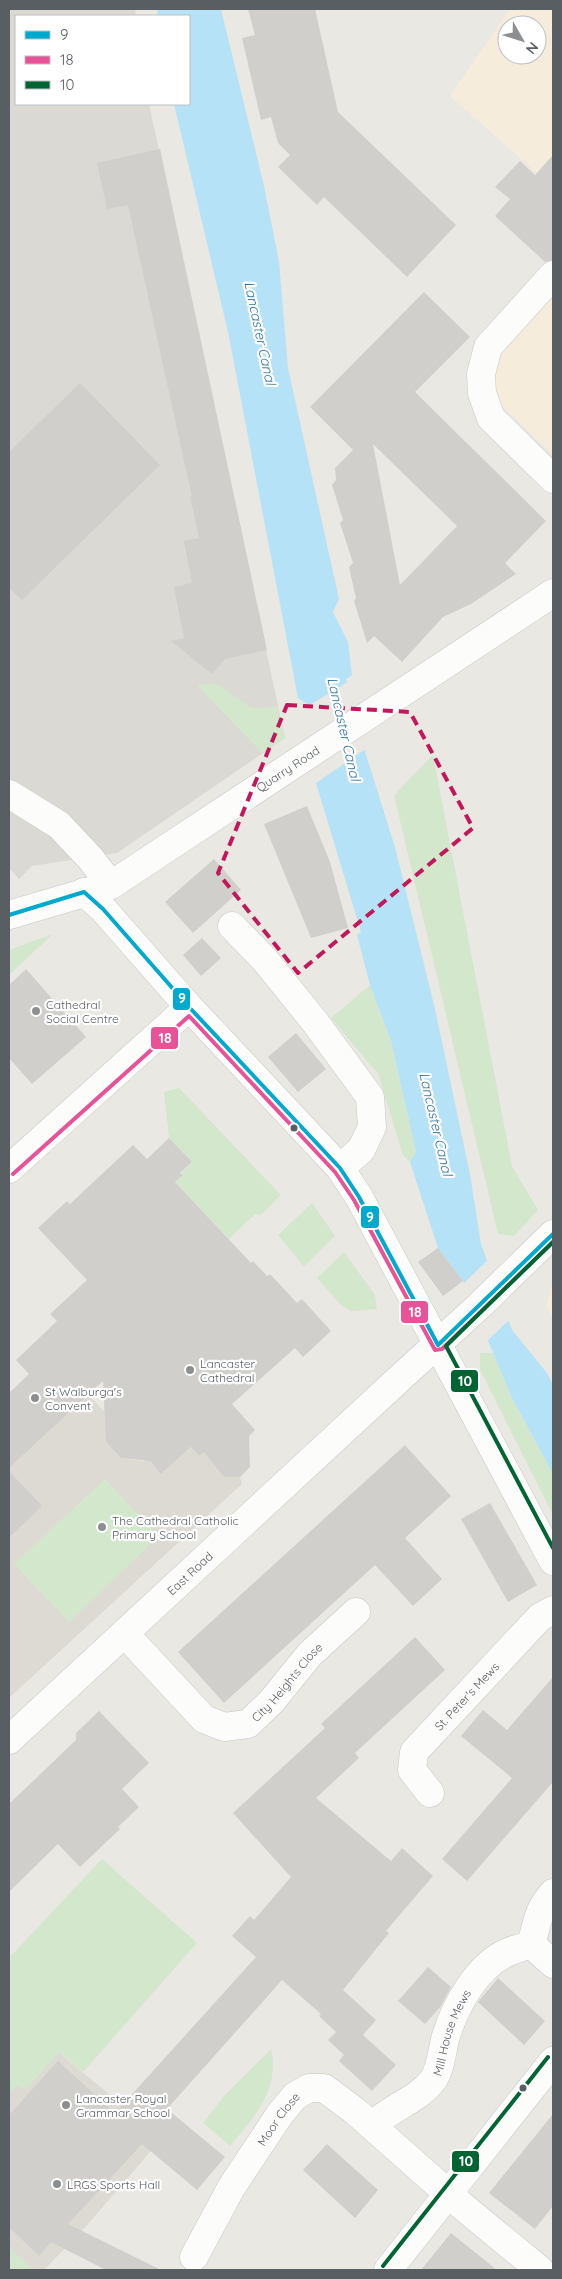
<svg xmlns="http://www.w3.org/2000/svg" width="562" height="2279" font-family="Quicksand,sans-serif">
  <rect width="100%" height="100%" fill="#eae8e3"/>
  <path fill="#f6ecdb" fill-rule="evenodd" d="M510 9H553V187L450 96ZM507 25H537V55H507Z
    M553 290V455L493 397 497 350Z
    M553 1279V1321L547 1305Z"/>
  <path fill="#dbd9d4" d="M9 9H135L136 16H16V104H149L285 738 117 853 32 866 19 879 11 870 9 872Z"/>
  <path fill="#dddad3" d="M88 1394 109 1417 106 1442 121 1458 144 1461 147 1458 161 1474 191 1447 199 1456 208 1448 224 1476 240 1477 242 1484 9 1698V1448L44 1414Z
    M9 1998 63 2056 162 2138 89 2223 44 2270H9Z"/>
  <path fill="#d3e7cc" d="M217 684 252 708 278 707 285 738 262 753 197 685Z
    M433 755 512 1166 538 1210 514 1236 498 1234 394 795Z
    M53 934 9 975V950Z
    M370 985 391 1041 416 1152 410 1162 403 1155 378 1074 331 1018Z
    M179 1088 281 1195 261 1215 255 1214 229 1239 175 1182 183 1175 181 1173 192 1162 169 1138 164 1092Z
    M312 1203 335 1236 304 1267 278 1235Z
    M344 1252 375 1295 377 1309 351 1311 341 1305 317 1278Z
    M480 1353H493L511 1396 553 1474V1515L480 1370Z
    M105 1479 159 1536 69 1622 14 1564Z
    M102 1859 197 1943 83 2072 59 2052 26 2089 16 2086 9 2094V1958Z
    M271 2049C280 2090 255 2116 230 2146L203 2123 224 2096Z
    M9 2247 34 2270H9Z"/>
  <path fill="#b6e2f7" d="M157 9H221L264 186 279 261 288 368 339 599 333 612 348 642 352 675 346 679 357 726 395 847 435 1009 470 1174 481 1244 512 1330 547 1373 553 1385V1474L511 1396 463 1281 438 1248 410 1162 416 1152 391 1041 370 985 357 935 361 932 316 783 320 769 307 704 298 698 228 332 174 104H189V16H158Z"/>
  <path fill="#eae8e3" d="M349 681 367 748 316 783 315 778 318 769 305 708Z
    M489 1259 511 1318 486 1342 462 1285Z"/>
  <path fill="#d0cfcc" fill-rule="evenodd" d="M248 9H315L338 112 456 225 407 277 324 197 317 205 278 167 290 155 278 143 271 117 261 120 242 38 255 35Z
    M160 149 267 650 225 659 212 674 171 641 184 638 174 587 192 583 184 541 199 538 190 496 192 497 128 205 107 209 97 163Z
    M553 155V260L545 262 495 216 510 199 495 187 520 161 535 175Z
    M424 292 470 337 415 392 546 521 505 563 516 574 471 604 443 617 402 662 374 636 367 643 354 601 356 598 349 567 353 563 340 523 343 520 332 485 336 480 335 468 353 450 310 407ZM373 444 457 526 400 585Z
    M80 383 160 465 22 600 9 588V452Z
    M307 806 330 862 348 928 311 938 264 824Z
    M214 859 241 890 193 933 165 902Z
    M202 938 221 958 201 976 183 955Z
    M26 969 86 1037 32 1084 9 1058V985Z
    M296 1033 326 1069 298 1092 268 1057Z
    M169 1138 192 1162 180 1173 183 1175 175 1182 251 1263 253 1261 267 1276 270 1274 297 1303 302 1299 331 1331 303 1357 295 1348 232 1404 255 1430 249 1436 250 1467 240 1477H224L204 1452 199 1456 191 1447 161 1474 150 1461 121 1458 106 1442 103 1381 9 1468V1393L29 1374 16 1360 57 1321 50 1314 87 1280 38 1228 67 1201 70 1204 133 1145 147 1159Z
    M438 1248 463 1281 443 1296 418 1262Z
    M405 1445 451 1496 405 1538 442 1579 413 1606 375 1565 224 1703 178 1652Z
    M9 1471 42 1506 9 1538Z
    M490 1503 537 1585 508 1602 461 1519Z
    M415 1637 445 1670 355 1753 359 1758 316 1798 391 1861 402 1848 433 1876 386 1931 389 1933 343 1990 376 2020 363 2035 396 2065 372 2091 339 2061 344 2055 328 2040 336 2032 319 2016 321 2014 282 1980 167 2109 225 2157 197 2190 142 2144 68 2224 161 2270H106L51 2242 39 2256 9 2227V2115L58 2061 115 2113 256 1957 232 1936 250 1916 254 1920 291 1877 233 1813 325 1728 321 1724Z
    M553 1677V1782L467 1881 442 1859 512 1778 461 1736 483 1710 507 1730Z
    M99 1711 149 1763 122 1789 139 1807 118 1827 120 1829 80 1867 58 1844 9 1892V1804L76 1740V1733Z
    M428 1967 451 1987 441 2006 425 2024 398 2001Z
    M498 1978 545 2021 524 2045 478 2002Z
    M553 2114V2206L535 2229 489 2193Z
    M327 2144 378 2190 355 2218 303 2170Z
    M451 2233 497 2270H421Z"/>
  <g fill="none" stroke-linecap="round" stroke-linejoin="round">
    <defs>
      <g id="street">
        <path d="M553 275 488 347 481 374 482 393 491 418 553 479"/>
        <path d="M9 794 59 825 90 858 111 885"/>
        <path d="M84 892 103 909 189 1007 340 1168 359 1197 553 1561"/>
        <path id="s1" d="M9 915 111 885 553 593"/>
        <path d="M232 926 265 960 315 1022 370 1097 372 1127 361 1150 340 1168"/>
        <path d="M9 1169 189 1007"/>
        <path id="s2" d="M125 1634 204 1719 224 1727 248 1724 271 1702 310 1654 356 1612"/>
        <path id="s3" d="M430 1793 412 1770 414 1752 540 1617 553 1610"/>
        <path d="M531 1944 553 1964"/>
        <path id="s4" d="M372 2126C390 2107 416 2102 433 2080 441 2069 442 2049 446 2036 455 2007 476 1967 506 1953 514 1949 522 1948 531 1944 538 1922 537 1911 553 1893"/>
        <path id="s5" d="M194 2257 231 2188 280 2114 295 2096 309 2088H324L355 2111 461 2205 540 2270"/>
        <path d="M388 2270 553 2061"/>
      </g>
      <g id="secondary">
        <path id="s6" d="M9 1740 400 1378 477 1308 553 1234"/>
      </g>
    </defs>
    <use href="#street" stroke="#c6c7c6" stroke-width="29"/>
    <use href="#secondary" stroke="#c7c7c7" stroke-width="29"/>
    <use href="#street" stroke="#fcfcfb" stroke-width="28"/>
    <use href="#secondary" stroke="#fcfcfb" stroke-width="28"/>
    <defs>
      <path id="bus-1" d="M84 892 103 909 189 1007 340 1168 359 1197 438 1345
        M9 915 84 892
        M438 1345 553 1234"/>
      <path id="bus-2" d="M13 1174 189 1016 335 1172 354 1200 435 1350 442 1349 553 1242"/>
      <path id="bus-3" d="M553 1242 446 1346 553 1548
        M383 2266 548 2057"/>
    </defs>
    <use href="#bus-1" stroke="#fff" stroke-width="8"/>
    <use href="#bus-2" stroke="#fff" stroke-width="8"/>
    <use href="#bus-3" stroke="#fff" stroke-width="8"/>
    <use href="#bus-1" stroke="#00a9ce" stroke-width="4"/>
    <use href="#bus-2" stroke="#ea5297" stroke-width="4"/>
    <use href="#bus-3" stroke="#006533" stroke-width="4"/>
  </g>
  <path fill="none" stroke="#c2185b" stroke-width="4" stroke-dasharray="10 6" stroke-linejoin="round" d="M287 705 410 712 473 828 298 973 218 873Z"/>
  <g fill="#8c8e90" stroke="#fff" stroke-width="2">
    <circle cx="36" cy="1011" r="5"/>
    <circle cx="190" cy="1370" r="5"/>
    <circle cx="35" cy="1398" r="5"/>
    <circle cx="102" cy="1527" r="5"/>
    <circle cx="66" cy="2105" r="5"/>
    <circle cx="57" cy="2184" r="5"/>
  </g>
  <g fill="#595e63" stroke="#fff" stroke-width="2">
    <circle cx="294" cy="1128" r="4.5"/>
    <circle cx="523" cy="2088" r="4.5"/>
  </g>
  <g text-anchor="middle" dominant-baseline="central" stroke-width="4.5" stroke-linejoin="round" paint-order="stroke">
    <g font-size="12" fill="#595e63" stroke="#fff">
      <text stroke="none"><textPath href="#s1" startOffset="318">Quarry Road</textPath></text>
      <text stroke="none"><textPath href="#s6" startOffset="246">East Road</textPath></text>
      <text stroke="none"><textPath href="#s2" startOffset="219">City Heights Close</textPath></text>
      <text stroke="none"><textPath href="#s3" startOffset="124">St. Peter's Mews</textPath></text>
      <text stroke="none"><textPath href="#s4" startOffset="128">Mill House Mews</textPath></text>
      <text stroke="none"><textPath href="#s5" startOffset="162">Moor Close</textPath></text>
    </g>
    <g font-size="12" fill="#595e63" stroke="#fff" text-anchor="start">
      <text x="46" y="1004">Cathedral<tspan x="46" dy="14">Social Centre</tspan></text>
      <text x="200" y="1363">Lancaster<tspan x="200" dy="14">Cathedral</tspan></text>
      <text x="45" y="1391">St Walburga's<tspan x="45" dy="14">Convent</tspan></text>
      <text x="112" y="1520">The Cathedral Catholic<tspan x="112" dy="14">Primary School</tspan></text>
      <text x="76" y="2098">Lancaster Royal<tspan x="76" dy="14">Grammar School</tspan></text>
      <text x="67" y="2184">LRGS Sports Hall</text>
    </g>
    <g font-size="14" font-style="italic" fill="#3177a5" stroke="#fff">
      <text transform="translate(260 333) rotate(78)">Lancaster Canal</text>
      <text transform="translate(344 729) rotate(77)">Lancaster Canal</text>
      <text transform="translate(436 1124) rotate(77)">Lancaster Canal</text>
    </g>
  </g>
  <g stroke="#fff" stroke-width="2">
    <rect x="172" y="987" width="19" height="24" rx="5" fill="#00a9ce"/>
    <rect x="150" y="1026" width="29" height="24" rx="5" fill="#ea5297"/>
    <rect x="360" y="1205" width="20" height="24" rx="5" fill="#00a9ce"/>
    <rect x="400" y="1300" width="29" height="24" rx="5" fill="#ea5297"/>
    <rect x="450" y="1369" width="29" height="24" rx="5" fill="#006533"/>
    <rect x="451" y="2150" width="29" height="23" rx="5" fill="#006533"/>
  </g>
  <g font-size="14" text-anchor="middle" font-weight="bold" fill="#fff">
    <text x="182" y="1003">9</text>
    <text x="165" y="1043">18</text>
    <text x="370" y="1222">9</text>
    <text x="415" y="1317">18</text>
    <text x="465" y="1386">10</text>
    <text x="466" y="2166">10</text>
  </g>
  <rect width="562" height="2279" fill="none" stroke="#595e63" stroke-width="20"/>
  <rect x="15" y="15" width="175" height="90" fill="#ffffff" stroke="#bdbfc1"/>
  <rect x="25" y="31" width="25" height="8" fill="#00a9ce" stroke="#bdbfc1"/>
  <text x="60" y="40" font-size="15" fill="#595e63">9</text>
  <rect x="25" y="56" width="25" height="8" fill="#ea5297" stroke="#bdbfc1"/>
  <text x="60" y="65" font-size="15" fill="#595e63">18</text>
  <rect x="25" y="81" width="25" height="8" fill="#006533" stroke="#bdbfc1"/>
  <text x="60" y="90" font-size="15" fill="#595e63">10</text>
  <g transform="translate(522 40) rotate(129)"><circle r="24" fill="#ffffff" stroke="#bdbfc1"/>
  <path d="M0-4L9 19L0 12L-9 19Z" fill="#8c8e90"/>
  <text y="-8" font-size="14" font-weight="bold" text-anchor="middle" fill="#595e63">N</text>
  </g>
</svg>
